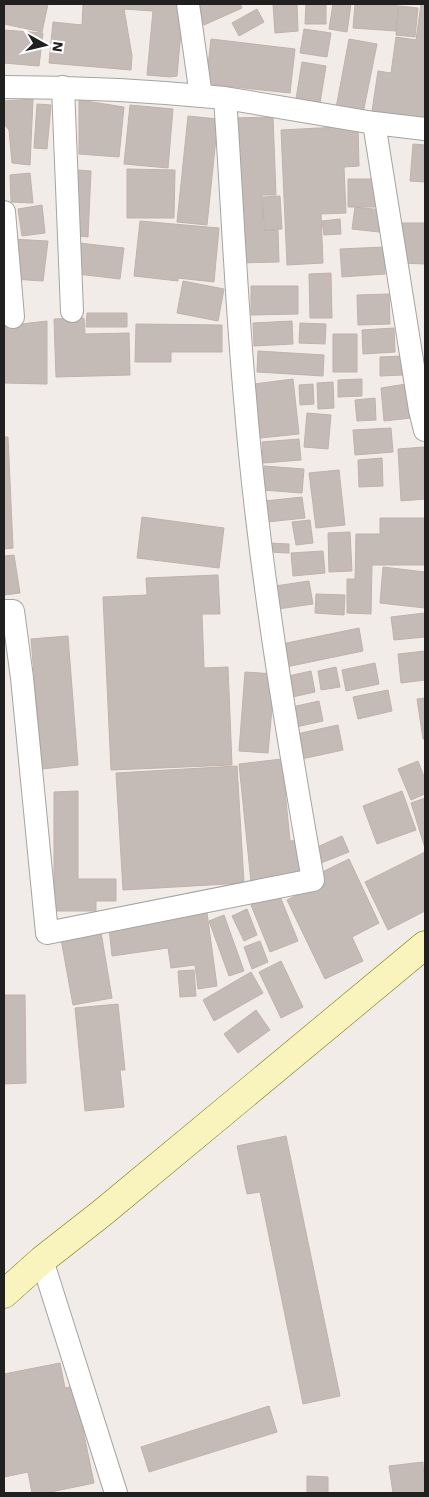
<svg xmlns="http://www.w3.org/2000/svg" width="429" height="1497" font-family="'Work Sans',sans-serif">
  <rect width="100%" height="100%" fill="#f1ece7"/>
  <path fill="#c5bbb6" stroke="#c2b1a9" d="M4 4H48L42 32 4 24Z
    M83 4H180L182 20 177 76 170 77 147 75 153 11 124 9 132 56 131 70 49 63 53 22 82 25Z
    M202 4H240L242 8 204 25 196 7Z
    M273 4H297L298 31 275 33Z
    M306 4H326V24H305Z
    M333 4H351L347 32 329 29Z
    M355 4H398L396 31 353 28Z
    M421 4H425V118L372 111 378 71 391 73 396 37 416 40Z
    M399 6 418 8 415 37 396 35Z
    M257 9 264 22 239 36 232 23Z
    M304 29 331 33 327 57 300 53Z
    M4 30 43 33 39 66 4 63Z
    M211 39 295 49 290 93 206 84Z
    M349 39 377 44 363 113 336 108Z
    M302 62 326 66 320 103 296 99Z
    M33 99 30 165 12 163 9 130 4 124V101Z
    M79 100 124 107 119 157 79 154Z
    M37 104 51 105 47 149 34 148Z
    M130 105 173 109 168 168 124 164Z
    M188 116 218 119 207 225 177 222Z
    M273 117 276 195H262L263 230H278L279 262 238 263 233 118Z
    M358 126 359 166 344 167 346 213 321 214 323 263 287 265 281 130Z
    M413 144 425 145V182L410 181Z
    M127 169 175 170 174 218H127Z
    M78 170 91 171 88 237 72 235Z
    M30 173 33 203 11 202 10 175Z
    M348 179H376L377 207H348Z
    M280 196 282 229 264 230 263 197Z
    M42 205 45 233 22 236 18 209Z
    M355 207 382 210 379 232 352 229Z
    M340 219 341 234 324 235 322 221Z
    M140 221 219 228 214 282 178 278V281L134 276Z
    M402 223H425V264L401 263Z
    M11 239 48 241 43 281 12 279Z
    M79 243 124 248 120 279 77 274Z
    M384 247 385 274 342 277 340 249Z
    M331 273 332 318H310L309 274Z
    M183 281 224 289 218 321 177 313Z
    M251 286H298V314L251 315Z
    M389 294 390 324 358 325 357 295Z
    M87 313H127V327H86Z
    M84 318 85 334 129 333 130 375 56 377 54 319Z
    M47 321V384L4 383V326Z
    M292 321 293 344 254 346 253 323Z
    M300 323 326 324 325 344 299 343Z
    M136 324 222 325V352H171V362H135Z
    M394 328 395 352 363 354 362 330Z
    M333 334H357V372H333Z
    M258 351 324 355 323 376 257 372Z
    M402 356 403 375 380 376V357Z
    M293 379 299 434 260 438 254 384Z
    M362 379V396L338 397V380Z
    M333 382 334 408 318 409 317 383Z
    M313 384 314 404 300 405 299 385Z
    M406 384 411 418 384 421 381 388Z
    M375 398 376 420 357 421 355 400Z
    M307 413 331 415 328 449 304 447Z
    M391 428 393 452 355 455 353 430Z
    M4 437H8L13 548 4 549Z
    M299 439 301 460 263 463 262 442Z
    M424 447 425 499 401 501 398 449Z
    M382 458 383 486 359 487 358 460Z
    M264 466 304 469 302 493 262 490Z
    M339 470 345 525 316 528 309 473Z
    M302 497 305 518 267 522 265 501Z
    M142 517 224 528 219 568 137 558Z
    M380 518H425V565H372L371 614 347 613V579H355L356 534H380Z
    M310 520 313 543 296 545 292 522Z
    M350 532 352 571 329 572 328 533Z
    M269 543 289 544V553L269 552Z
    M323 551 325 573 293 576 291 553Z
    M14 555 20 593 4 595V556Z
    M383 567 425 572V608L380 603Z
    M218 575 220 614H202L204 668 228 667 232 765 111 770 103 597 147 595 146 578Z
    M309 581 313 604 278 609 275 586Z
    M316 594 345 595 344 615 315 613Z
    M425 613V637L394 640 391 617Z
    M359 628 363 651 286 667 282 644Z
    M68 636 78 765 42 769 31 639Z
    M425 651V680L401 683 398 654Z
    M375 663 379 684 346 691 342 670Z
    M336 667 340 687 321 690 318 671Z
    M311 671 315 692 288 698 284 677Z
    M245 672 275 674 268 753 239 751Z
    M388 690 392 711 358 719 353 697Z
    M425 698V739H423L417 699Z
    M319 701 323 721 296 727 292 707Z
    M338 725 343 750 297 760 292 735Z
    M282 759 290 841 301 840 304 876 251 882 239 764Z
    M418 761 425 779V794L411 800 398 769Z
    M237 766 244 883 123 890 116 773Z
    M78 791V879H116V901H96V911H54V792Z
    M402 791 416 830 377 844 363 806Z
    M425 798V848L411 803Z
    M342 836 349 852 321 863 315 848Z
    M425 852V911L388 930 365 882Z
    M349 859 379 923 352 937 363 961 325 979 287 900 322 883 318 874Z
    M279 894 298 941 270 952 251 905Z
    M247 909 257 935 244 941 232 916Z
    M207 913 217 986 198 989 195 965 171 968 168 948 112 956 109 928Z
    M224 915 244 971 229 976 209 921Z
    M101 932 112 998 73 1005 61 939Z
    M260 941 268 962 252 969 244 947Z
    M281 961 303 1007 281 1018 259 972Z
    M4 965V995H25L26 1083 4 1084Z
    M194 970 196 996 180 997 178 971Z
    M251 972 263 993 214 1021 203 1000Z
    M118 1004 125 1070H120L124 1107 85 1111 75 1008Z
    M256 1010 270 1030 238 1053 224 1034Z
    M286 1136 340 1396 303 1404 260 1192 247 1194 237 1146Z
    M60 1363 65 1388 74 1386 94 1483 46 1493H32L28 1472 4 1477V1374Z
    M269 1406 277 1432 149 1472 141 1447Z
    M423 1462 425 1493H393L389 1466Z
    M307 1476 328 1477V1493H307Z"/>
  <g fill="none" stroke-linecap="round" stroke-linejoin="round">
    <defs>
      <path id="street" d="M188 4 201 96
        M4 87C77 87 152 91 225 98L374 123 425 129
        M63 87 72 311
        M374 123 420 410 425 430
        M4 212 13 317
        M4 611H13L22 678 47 933 313 880C285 721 258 560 245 398 236 299 232 198 225 98
        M42 1260 116 1493"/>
      <path id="secondary" d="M4 1294 42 1260 102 1213 425 945"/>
    </defs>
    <use href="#street" stroke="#a4a4a4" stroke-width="24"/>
    <use href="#secondary" stroke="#797506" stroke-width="29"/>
    <use href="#street" stroke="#fff" stroke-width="22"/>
    <use href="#secondary" stroke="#f9f4bd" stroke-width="28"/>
  </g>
  <rect width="429" height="1497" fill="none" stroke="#202020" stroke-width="10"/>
  <g transform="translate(45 45) rotate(98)" stroke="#ffffff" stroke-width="4" paint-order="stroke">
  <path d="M0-4L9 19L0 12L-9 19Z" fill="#202020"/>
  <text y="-8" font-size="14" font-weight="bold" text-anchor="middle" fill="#202020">N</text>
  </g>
</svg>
